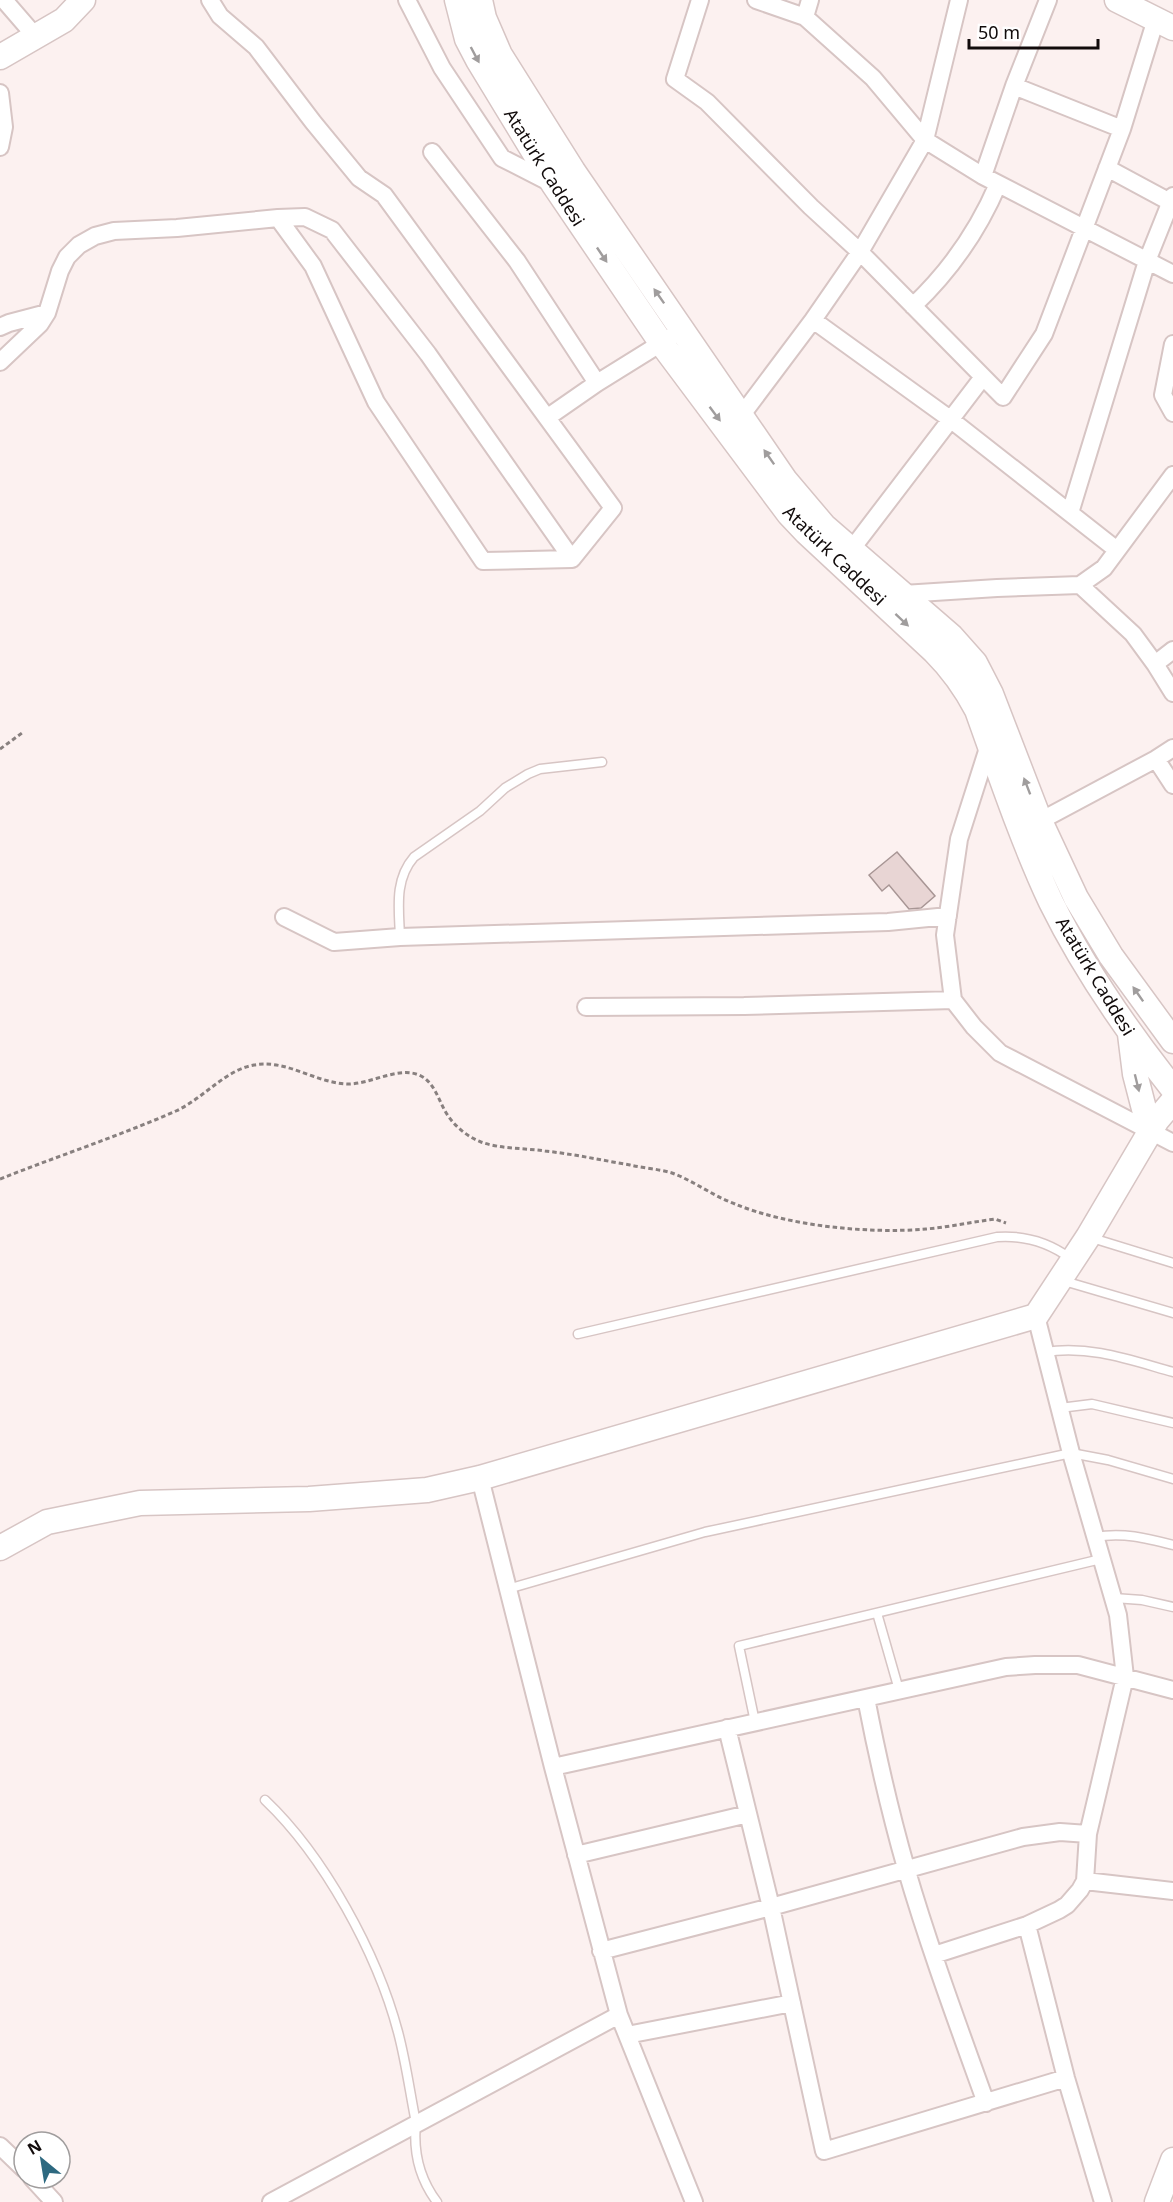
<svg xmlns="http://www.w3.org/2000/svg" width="1173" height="2202" font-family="'Noto Sans',sans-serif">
  <rect width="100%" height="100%" fill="#fcf1f0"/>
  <path fill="#e8d5d4" stroke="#a89695" stroke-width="1.5" d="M897 852 935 896 921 908 909 909 889 885 882 891 869 875Z"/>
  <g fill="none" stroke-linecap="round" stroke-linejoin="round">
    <defs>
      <path id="lane" d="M400 937C399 909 394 880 414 857L480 811 505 788 528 774 540 769 602 762
        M1092 1238 1173 1263
        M1064 1281 1173 1313
        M578 1334 997 1237C1025 1235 1048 1242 1070 1258
        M1045 1352C1090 1345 1130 1360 1173 1372
        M1060 1408 1092 1404 1173 1423
        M1095 1537C1123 1532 1146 1538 1173 1545
        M508 1589 705 1532 1071 1453 1108 1460 1173 1479
        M1114 1598 1142 1600 1173 1607
        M877 1613 899 1690
        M755 1722 739 1646 1101 1559
        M265 1800C324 1856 377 1953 398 2032 406 2062 410 2093 416 2123 413 2152 419 2178 437 2202"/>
      <path id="street" d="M4 0 36 37
        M407 0 442 68 502 158 553 184
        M700 0 675 79 707 102 811 207 860 252 1003 397 1044 334 1122 129 1156 19
        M756 0 805 17 873 78 925 140 983 176 1173 274
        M805 17 810 0
        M1014 86 1122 129
        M0 93 4 127 0 147
        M432 152 517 261 597 383
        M1107 168 1170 202
        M983 176 1014 86 1048 0
        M278 218 305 217 332 230 428 354 572 559
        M913 306C951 270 978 231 998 184
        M813 320 950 419 1117 550
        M0 327 9 323 47 313
        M1173 344 1163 395 1173 413
        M0 362 40 324 47 313 60 271 67 257 79 245 95 236 114 231 177 228 278 218 313 266 376 402 483 561 572 559 613 508 384 195 359 178 313 122 256 47 220 16 210 0
        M741 416 813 320 860 252 925 140 959 0
        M548 417 597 383 671 337
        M1070 513 1147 261 1173 196
        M851 550 983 377
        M1080 585 1133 634 1155 664 1173 693
        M903 594 997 588 1080 585 1104 568 1173 475
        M1155 664 1173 650
        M989 745 959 839 945 935 953 1000 974 1027 1000 1053 1173 1143
        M1156 759 1173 785
        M1040 821 1156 759 1173 748
        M284 917 334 942 400 937 888 922 948 916
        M586 1007 744 1006 953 1000
        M480 1478 553 1767 619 2015 694 2202
        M866 1698C877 1755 890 1812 906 1868 929 1947 958 2025 986 2103
        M727 1728 771 1907 824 2151 1066 2078
        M553 1767 1006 1667 1035 1665H1078L1173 1690
        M576 1855 748 1814
        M1085 1881 1173 1891
        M1027 1925 1066 2078 1103 2202
        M601 1951 771 1907 1023 1837 1060 1832 1088 1834
        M934 1955 1027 1925 1059 1910 1067 1905 1080 1890 1085 1881 1088 1834 1125 1677 1118 1615 1071 1453 1036 1316
        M627 2035 792 2003
        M0 2146 24 2169
        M32 2178 54 2202
        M271 2202 619 2015"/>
      <path id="secondary" d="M457 0 467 39 478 60 554 185 662 344 789 514 806 532 934 651C952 669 965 687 977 710 1000 774 1022 840 1051 902 1084 969 1127 1031 1173 1089
        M480 0 484 18 500 55 573 171 785 480 824 526 951 636 975 663 991 694 1040 821 1076 898 1111 956 1173 1041
        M1117 0 1173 28
        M0 57 64 20 83 0
        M1130 1034 1135 1074 1150 1132
        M0 1548 47 1522 140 1503 309 1499 427 1490 480 1478 1036 1316 1088 1237 1157 1120 1173 1101
        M1157 2202 1173 2160"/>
    </defs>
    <use href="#lane" stroke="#d7c5c4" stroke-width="11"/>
    <use href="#street" stroke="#d7c5c4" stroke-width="20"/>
    <use href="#secondary" stroke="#d7c5c4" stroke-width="27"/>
    <path stroke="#88807f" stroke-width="3" stroke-dasharray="4.5 3" stroke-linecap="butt" d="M0 749 22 733
      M0 1179C58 1156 119 1136 176 1111 204 1098 225 1070 254 1065 287 1059 315 1083 348 1084 372 1084 400 1065 421 1076 434 1083 438 1098 445 1111 453 1125 466 1136 481 1142 500 1149 524 1148 545 1151 573 1154 601 1160 630 1165 643 1168 659 1169 672 1173 694 1181 713 1196 735 1204 788 1226 869 1234 926 1229 949 1227 972 1222 995 1219L1006 1223"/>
    <use href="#lane" stroke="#fff" stroke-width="8"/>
    <use href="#street" stroke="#fff" stroke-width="16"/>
    <use href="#secondary" stroke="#fff" stroke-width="24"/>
  </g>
  <defs><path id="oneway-solid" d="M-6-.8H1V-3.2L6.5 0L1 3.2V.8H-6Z" transform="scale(1.5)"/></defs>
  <g fill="#a09d9d">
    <use href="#oneway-solid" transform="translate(475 55) rotate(62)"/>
    <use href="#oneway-solid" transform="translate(602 255) rotate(56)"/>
    <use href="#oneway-solid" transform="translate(659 296) rotate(-125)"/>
    <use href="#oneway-solid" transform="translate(715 414) rotate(53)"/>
    <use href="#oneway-solid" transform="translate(769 457) rotate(-125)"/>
    <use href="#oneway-solid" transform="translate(902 620) rotate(43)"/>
    <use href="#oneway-solid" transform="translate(1027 786) rotate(-111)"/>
    <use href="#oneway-solid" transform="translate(1138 994) rotate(-125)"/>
    <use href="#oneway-solid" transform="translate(1137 1083) rotate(76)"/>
  </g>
  <g text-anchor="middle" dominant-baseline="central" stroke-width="5" stroke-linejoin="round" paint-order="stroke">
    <g font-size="18" fill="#110b0b" stroke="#fff">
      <text transform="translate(545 167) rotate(58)">Atatürk Caddesi</text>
      <text transform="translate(835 555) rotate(44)">Atatürk Caddesi</text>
      <text transform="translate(1096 976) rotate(59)">Atatürk Caddesi</text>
    </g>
  </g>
  <g transform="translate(42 2160) rotate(330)"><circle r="28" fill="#ffffff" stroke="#a09d9d" stroke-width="1.5"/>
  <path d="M0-4.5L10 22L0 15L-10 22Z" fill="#2d6980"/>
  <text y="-9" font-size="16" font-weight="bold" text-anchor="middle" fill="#110b0b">N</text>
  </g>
  <path d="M969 39v9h129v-9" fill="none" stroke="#110b0b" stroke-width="3"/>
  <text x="978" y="39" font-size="18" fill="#110b0b" stroke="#ffffff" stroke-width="4.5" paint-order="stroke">50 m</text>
</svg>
